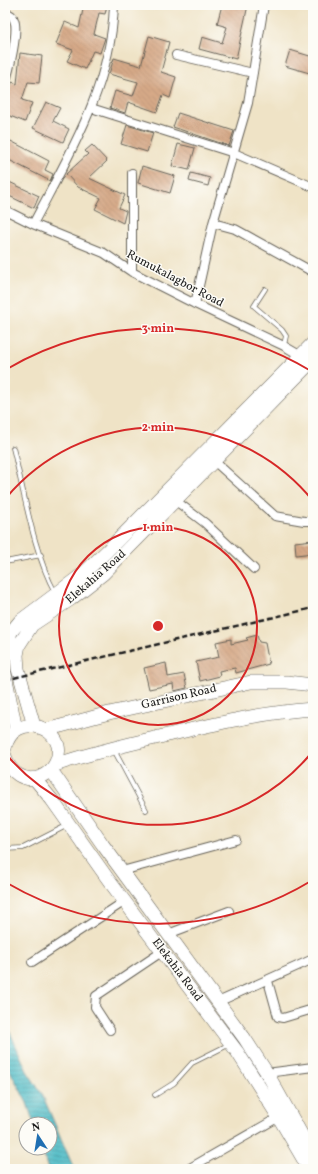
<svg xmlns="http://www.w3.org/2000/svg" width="318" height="1174" font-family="Vollkorn,serif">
  <defs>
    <pattern id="water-rules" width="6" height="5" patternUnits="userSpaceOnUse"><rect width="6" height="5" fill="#4dbbc6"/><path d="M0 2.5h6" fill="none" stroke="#3f97a0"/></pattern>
    <pattern id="building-back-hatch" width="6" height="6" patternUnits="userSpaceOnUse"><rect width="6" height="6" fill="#d6a987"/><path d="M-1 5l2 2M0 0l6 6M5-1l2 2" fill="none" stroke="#b79174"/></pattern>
  </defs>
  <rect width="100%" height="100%" fill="#fdfcf7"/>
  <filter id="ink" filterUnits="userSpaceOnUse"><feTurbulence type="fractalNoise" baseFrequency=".025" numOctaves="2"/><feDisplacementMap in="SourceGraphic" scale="8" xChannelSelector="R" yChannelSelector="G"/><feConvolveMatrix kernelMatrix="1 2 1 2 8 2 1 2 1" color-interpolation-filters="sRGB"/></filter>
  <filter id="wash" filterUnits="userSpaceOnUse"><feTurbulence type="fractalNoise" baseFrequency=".012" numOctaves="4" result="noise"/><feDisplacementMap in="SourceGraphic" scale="16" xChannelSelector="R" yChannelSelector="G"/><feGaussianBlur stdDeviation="0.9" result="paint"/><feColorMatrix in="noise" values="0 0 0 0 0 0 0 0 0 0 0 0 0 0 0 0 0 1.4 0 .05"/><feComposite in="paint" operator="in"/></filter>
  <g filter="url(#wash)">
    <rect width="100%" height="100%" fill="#efe3c6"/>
    <path fill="url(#water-rules)" stroke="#346c71" d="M5 1021 27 1071 42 1094 74 1169H48L41 1148H50V1124H34L27 1103 5 1061Z"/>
    <g id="blocks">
      <path fill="url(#building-back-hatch)" d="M84 5H107L105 14 99 13 94 34 105 38 100 53 93 51 85 69 67 61 73 50 56 44 65 22 79 28Z
        M222 5H248L236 59 199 49 202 37 222 43 227 27 217 24Z
        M149 36 169 42 161 72 176 77 170 98 163 95 157 112 128 102 125 113 110 108 115 91 133 96 138 82 109 74 114 58 141 66Z
        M290 50 313 57V74L285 66Z
        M20 53 42 56 39 83 28 82 22 100 32 103 25 122 5 114V102L12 82 17 84Z
        M46 102 60 108 53 121 69 129 63 142 33 128Z
        M178 113 234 131 229 146 173 127Z
        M127 125 153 133 147 152 121 144Z
        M5 138 49 161 45 170 53 174 50 181 5 158Z
        M178 144 195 148 189 170 172 166Z
        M92 145 107 161 89 178 125 195 119 208 126 211 123 223 95 209 101 198 78 187 66 174 88 154 85 151Z
        M142 166 175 176 170 193 138 183Z
        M191 173 210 178 208 186 189 181Z
        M5 180 39 196 34 208 5 194Z
        M313 540V553L296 555 295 542Z
        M257 635 259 642 265 643 269 664 236 673 235 668 219 671 220 676 200 681 196 662 219 657 216 642 231 639V644L248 640 246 638Z
        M166 663 168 677 184 674 187 688 174 691 173 684 149 689 144 668Z"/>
    </g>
  </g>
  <g filter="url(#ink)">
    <use href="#blocks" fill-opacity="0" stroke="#666258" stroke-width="1"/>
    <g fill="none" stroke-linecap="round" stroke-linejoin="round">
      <defs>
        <path id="service" d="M265 289 254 306 282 330 286 336 284 345
          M13 448C24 491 34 555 55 592
          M5 562 41 555
          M114 750 146 810
          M5 849 23 848 68 825
          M155 1095 174 1083 192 1063 230 1044"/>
        <path id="minor" d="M5 12C9 14 13 15 14 20 19 30 9 72 5 83
          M176 55 253 73
          M91 108 234 153 313 187
          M132 173V272
          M5 210 33 224 104 253 132 272 195 304 284 346 303 357
          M213 223 235 229 313 272
          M33 224C70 153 111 87 114 5
          M195 304 213 223 248 103 264 5
          M214 461 275 516 304 521H313
          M176 501 205 523 254 569
          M122 871 236 840
          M168 934 229 911
          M32 962 125 901
          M268 981 278 1017 283 1018 313 1009
          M218 1002 313 959
          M110 1030 95 1007 96 996 163 951
          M267 1073 313 1067
          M188 1169 279 1117"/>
        <path id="primary" d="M5 652 11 632 20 621 84 573 107 551 313 343
          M5 674 16 730
          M34 726 18 669 17 655 19 645 32 625 71 599 103 574 313 360
          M46 730 109 713 251 682H287L313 685
          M5 748C14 708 71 728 56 762 53 769 47 774 40 777 24 783 9 772 5 756
          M55 765C93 752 133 743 172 734 219 723 265 712 313 709
          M51 770 103 845 245 1039 267 1073 313 1155
          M34 778 52 800 110 882 238 1053 281 1121 309 1169"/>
      </defs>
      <use href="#service" stroke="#666258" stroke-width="5.5"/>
      <use href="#minor" stroke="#666258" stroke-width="10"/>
      <use href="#primary" stroke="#666258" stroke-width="14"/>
      <use href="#service" stroke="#fff" stroke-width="4"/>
      <use href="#minor" stroke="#fff" stroke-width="8"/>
      <use href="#primary" stroke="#fff" stroke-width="13"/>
      <path stroke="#1c1c1c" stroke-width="2.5" stroke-dasharray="6 3" stroke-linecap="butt" d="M5 680 313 608"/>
    </g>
  </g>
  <g fill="none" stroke="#d62828" stroke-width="2">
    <circle cx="158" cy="626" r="99"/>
    <path d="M313 751A199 199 0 0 1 6 754M6 498A199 199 0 0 1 313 501"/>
    <path d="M311 881A298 298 0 0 1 7 883M7 369A298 298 0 0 1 311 371"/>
  </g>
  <g text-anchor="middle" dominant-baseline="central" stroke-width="3" stroke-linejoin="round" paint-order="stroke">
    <g font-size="12" fill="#1c1c1c" stroke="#fdfcf7">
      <text transform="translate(175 279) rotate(28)">Rumukalagbor Road</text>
      <text transform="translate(96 577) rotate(-41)">Elekahia Road</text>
      <text transform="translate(179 697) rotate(-13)">Garrison Road</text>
      <text transform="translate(177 970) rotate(53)">Elekahia Road</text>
    </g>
  </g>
  <circle cx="158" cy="626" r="6" fill="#d62828" stroke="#fdfcf7" stroke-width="2"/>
  <g font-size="12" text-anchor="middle" font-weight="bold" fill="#d62828" stroke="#fdfcf7" stroke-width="3" stroke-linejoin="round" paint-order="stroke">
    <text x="158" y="332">3 min</text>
    <text x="158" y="431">2 min</text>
    <text x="158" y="531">1 min</text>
  </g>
  <rect width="318" height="1174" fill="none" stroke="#fdfcf7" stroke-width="20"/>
  <g transform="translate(38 1136) rotate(348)"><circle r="19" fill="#fdfcf7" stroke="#a3a29f"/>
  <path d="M0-3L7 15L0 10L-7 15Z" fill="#1f6fb2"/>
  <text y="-6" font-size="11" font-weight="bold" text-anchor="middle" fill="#1c1c1c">N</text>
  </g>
</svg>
